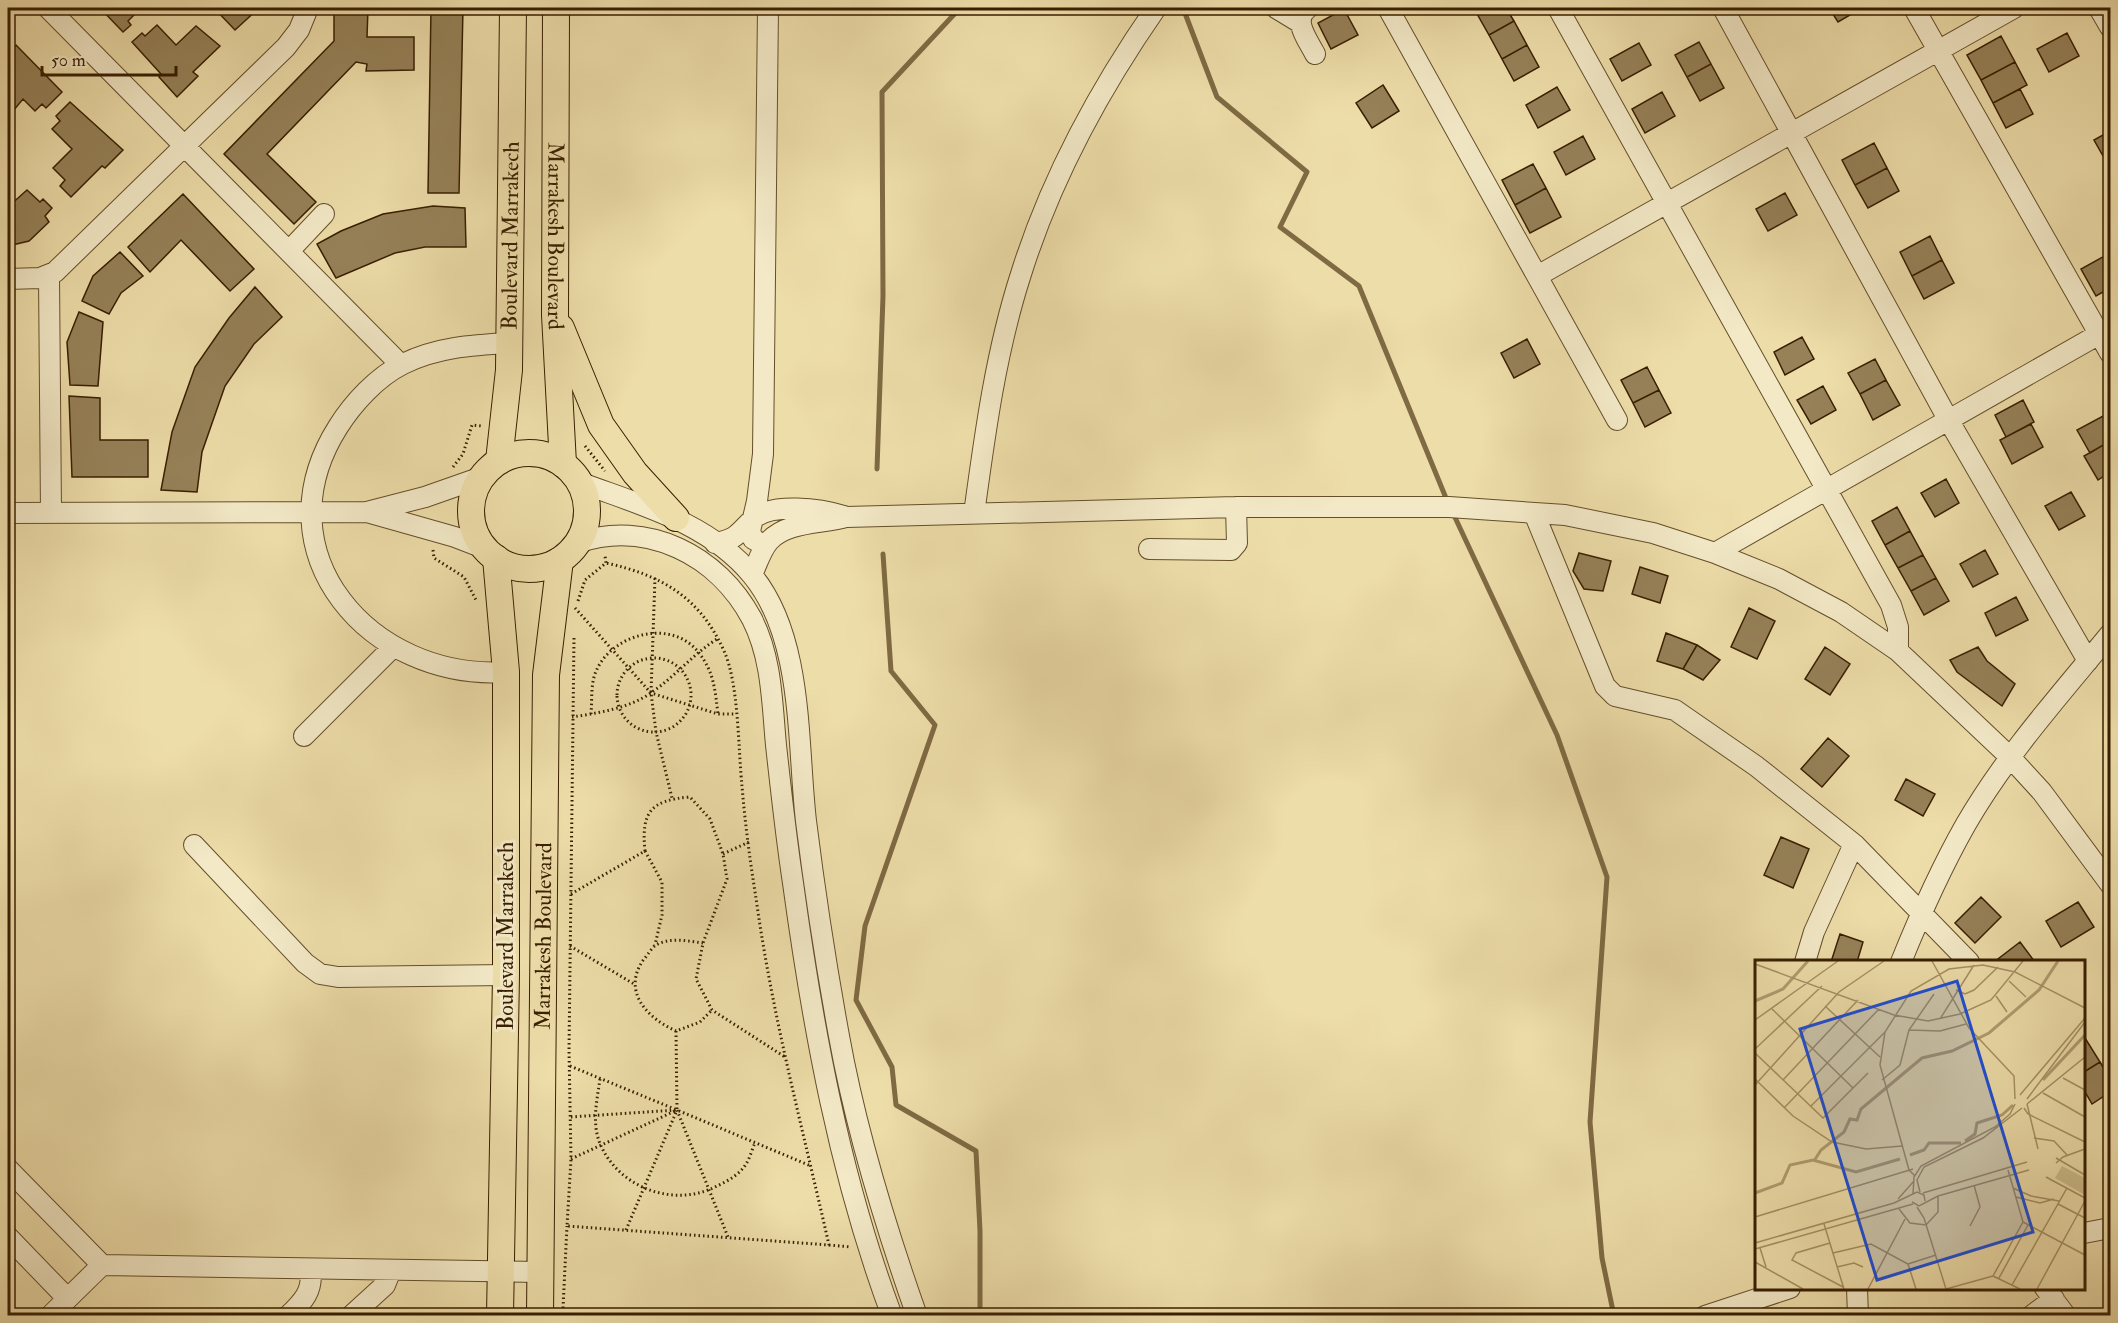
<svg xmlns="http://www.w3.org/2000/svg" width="2118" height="1323" font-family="'IM FELL Double Pica',serif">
  <rect width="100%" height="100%" fill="#eddda9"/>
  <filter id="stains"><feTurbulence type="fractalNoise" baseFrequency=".00333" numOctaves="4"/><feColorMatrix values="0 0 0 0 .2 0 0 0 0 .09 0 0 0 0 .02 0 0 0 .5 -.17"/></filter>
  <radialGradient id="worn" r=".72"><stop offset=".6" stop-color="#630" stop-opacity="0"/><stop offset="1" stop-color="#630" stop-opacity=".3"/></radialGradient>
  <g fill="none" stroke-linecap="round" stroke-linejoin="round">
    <path stroke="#7f6a43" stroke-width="5" d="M1183 8 1217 97 1307 172 1280 227 1359 286 1448 503
      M877 469 883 296 882 92 960 8
      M1452 511 1557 735 1607 877 1590 1122 1602 1258 1614 1316
      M883 554 891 671 935 725 865 926 856 1000 892 1067 896 1105 976 1151 980 1231V1316"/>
  </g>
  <path fill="#968158" stroke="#381e00" stroke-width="1.5" d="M100 8H138L140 9 128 21 131 25 123 32Z
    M214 8H259L235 30Z
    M334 8H368L367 37H414V70L366 71 367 64 356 62 267 154 316 202 294 224 224 154 334 41Z
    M431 8H463L459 193H428Z
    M1485 8H1506L1514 21 1489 35 1476 12Z
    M1829 8H1862L1838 22Z
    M1344 9 1358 35 1331 49 1318 23Z
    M1514 21 1527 45 1502 59 1489 35Z
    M157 25 176 45 196 26 220 46 193 72 198 76 177 97 159 77 161 74 132 42 142 33 145 36Z
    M2067 33 2079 56 2049 72 2037 49Z
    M2001 36 2015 62 1981 80 1967 55Z
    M1699 42 1711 64 1687 77 1675 55Z
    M1639 43 1651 65 1622 81 1610 59Z
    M16 45 62 92 46 108 42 104 35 111 23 99 8 117V90L12 87 8 83V54Z
    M1527 45 1539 67 1514 81 1502 59Z
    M2015 62 2027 85 1993 103 1981 80Z
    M1711 64 1724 88 1700 101 1687 77Z
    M1383 85 1399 111 1372 128 1356 103Z
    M1557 87 1570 110 1538 128 1526 105Z
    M2020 89 2033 114 2006 128 1993 103Z
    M1662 92 1675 116 1645 133 1632 109Z
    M70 102 123 150 105 168 102 166 71 197 60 186 65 180 53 168 72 149 52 129 60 121 56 116Z
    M2110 131V161L2107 163 2094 140Z
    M1583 136 1595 159 1566 175 1554 152Z
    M1874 143 1887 168 1855 185 1842 160Z
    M1533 164 1546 188 1515 205 1502 180Z
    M1887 168 1899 191 1868 208 1855 185Z
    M1546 188 1561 217 1530 233 1515 205Z
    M27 190 40 202 43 199 52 208 45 216 49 222 29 241 8 246V207Z
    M1785 193 1797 215 1768 231 1756 209Z
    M183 194 254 269 230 291 181 240 150 272 128 247Z
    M433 206 465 208 466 247H425L395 253 336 278 317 244 341 231 383 214Z
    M1930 236 1942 260 1912 276 1900 252Z
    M120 252 143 276 121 293 109 314 82 301 93 276Z
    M2110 253V288L2096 296 2081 269Z
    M1942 260 1954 283 1924 299 1912 276Z
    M255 287 282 317 254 344 225 386 202 452 197 492 161 490 172 432 195 367 229 318Z
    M79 312 103 322 98 386 70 385 67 342Z
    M1802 337 1814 359 1785 375 1774 352Z
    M1527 339 1540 364 1514 378 1501 353Z
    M1875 359 1886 380 1860 394 1848 373Z
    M1647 367 1659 390 1633 403 1621 380Z
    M1886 380 1900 405 1873 420 1860 394Z
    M1823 386 1836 410 1811 424 1797 400Z
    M1659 390 1671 413 1645 427 1633 403Z
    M69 396 100 398V440H148V477H72Z
    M2023 400 2034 422 2006 437 1995 415Z
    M2105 415 2110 425V441L2090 453 2077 430Z
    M2031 424 2043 447 2012 464 2000 440Z
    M8 430H14V468H8Z
    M2110 441V472L2098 480 2084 456Z
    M1946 479 1959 503 1935 517 1921 493Z
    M2071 492 2085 516 2059 530 2045 506Z
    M1897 507 1910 531 1885 545 1872 521Z
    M1910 531 1923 555 1898 568 1885 545Z
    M1985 550 1998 574 1973 587 1960 564Z
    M1579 553 1611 561 1603 591 1584 589 1573 571Z
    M1923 555 1936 578 1911 591 1898 568Z
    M1640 567 1668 576 1660 603 1632 594Z
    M1936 578 1949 601 1924 615 1911 591Z
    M2016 597 2028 620 1996 636 1985 613Z
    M1749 608 1775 621 1757 659 1731 647Z
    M1666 633 1697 645 1683 669 1657 661Z
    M1697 645 1720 660 1703 680 1683 669Z
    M1825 647 1850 664 1830 695 1805 679Z
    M1978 647 1987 661 2015 684 2002 706 1957 672 1950 660Z
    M1828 738 1849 756 1822 787 1801 769Z
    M1906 779 1935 794 1923 816 1895 800Z
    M1781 837 1809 849 1793 888 1764 875Z
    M1981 897 2001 917 1975 943 1955 923Z
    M2078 902 2094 927 2061 947 2046 921Z
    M1840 934 1863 942 1857 962H1831Z
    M2020 942 2035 962H1994Z
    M2085 1038 2100 1062 2084 1072V1039Z
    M2100 1062 2110 1079V1092L2092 1104 2084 1090V1072Z"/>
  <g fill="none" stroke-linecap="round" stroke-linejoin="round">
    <defs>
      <path id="minor" d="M48 8 401 365
        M1276 8 1299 22
        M1308 8C1291 19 1308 40 1315 54
        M1388 8 1617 420
        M1558 8 1891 605 1898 627V651
        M1723 8 1949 421 2088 661
        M1914 8 2110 353
        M2099 8 2110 27
        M289 251 324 214
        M1539 275 2014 8
        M49 276 51 513
        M8 279 40 278 55 272 286 47 299 30 308 8
        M579 482C640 505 708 522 752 575 804 638 797 743 806 821 815 893 826 965 839 1036 856 1131 885 1225 917 1316
        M8 513 367 512 425 497 482 477
        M370 513 455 537 486 549
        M1534 513 1605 686 1615 696 1675 710 1756 766 1854 844 1969 962
        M974 514C985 433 996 351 1021 274 1051 178 1099 90 1156 8
        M577 543C647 519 718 555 752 619 772 658 772 703 776 745 781 791 786 837 793 883 813 1029 840 1177 892 1316
        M715 543C738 539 738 533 753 519 772 502 821 509 844 516
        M767 543 762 544 753 539 750 531 757 501 763 454 768 8
        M1149 549 1231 550 1237 543 1236 507
        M1715 553 2110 328
        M752 575C757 564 761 550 769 541 787 521 823 524 846 517L1236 507H1449L1565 515 1653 533 1715 553 1779 579 1841 612 1898 651 2010 757 2042 792 2110 884
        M506 672C371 681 258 553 338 427 353 403 377 377 403 364 437 347 473 345 509 343
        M304 736 393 647
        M194 845 305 963 320 974 338 977 506 975
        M1805 962 1814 932 1854 844
        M1901 962C1920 915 1941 868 1966 824 2006 755 2060 695 2110 634
        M8 1169 102 1265
        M2084 1233 2110 1228
        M8 1237 67 1298
        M1857 1288 1858 1316
        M2045 1288 2066 1316
        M50 1316 102 1265 540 1272
        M288 1316C303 1302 314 1290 310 1269
        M351 1316 385 1285 391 1270
        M1705 1316 1790 1288
        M2031 1316 2054 1299"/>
      <g id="major">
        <path id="s1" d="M556 8 555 315 563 464"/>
        <path d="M561 328 601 425 635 473 676 518"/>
        <circle cx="529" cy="511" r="58"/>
        <path id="s2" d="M499 461 509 370 513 8"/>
        <path d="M496 558 506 672V975L500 1316"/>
        <path id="s3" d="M540 1316 546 675 560 560"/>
      </g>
    </defs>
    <use href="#minor" stroke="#654e2a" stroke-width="22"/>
    <use href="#major" stroke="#381e00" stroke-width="28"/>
    <path stroke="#381e00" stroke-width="3" stroke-dasharray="1.5 3" stroke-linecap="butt" d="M585 446 605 471
      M453 467 463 454 472 425 482 426
      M433 550 434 558 464 577 477 602
      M655 578 651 693 656 732 672 798
      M578 601 585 580 606 563 605 556
      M575 608 651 693 718 714H736
      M574 638 569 1050 571 1159 567 1226 829 1245C803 1130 772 1015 756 898 750 861 745 823 742 786 738 748 739 684 724 651 700 597 661 575 606 563
      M617 695a37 37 0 1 1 74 0a37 37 0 1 1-74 0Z
      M591 714C592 702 591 688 594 677 606 635 671 616 699 653 714 672 715 690 718 714
      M572 717C598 713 631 708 652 692 676 676 693 654 717 639
      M645 851 662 882V915L655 945
      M723 854 749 842
      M571 894 645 851C641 813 650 800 690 797L710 819 723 854 727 879 703 943 696 979 712 1010 785 1057
      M703 943C688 941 670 937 656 945 652 947 648 955 644 959 621 991 647 1018 676 1031L700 1022 712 1010
      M570 946 634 984
      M676 1031 677 1110 811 1166
      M570 1066 677 1110 570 1117
      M600 1079C597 1101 591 1124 601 1146 621 1189 675 1208 717 1186 728 1181 740 1174 746 1164 750 1158 752 1149 755 1143
      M571 1159 675 1111
      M626 1230 677 1110 728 1237
      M829 1245 851 1247
      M563 1308 567 1226"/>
    <use href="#minor" stroke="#f3e9c7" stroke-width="20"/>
    <use href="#major" stroke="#eddda9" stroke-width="26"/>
  </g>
  <g text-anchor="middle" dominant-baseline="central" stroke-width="6" stroke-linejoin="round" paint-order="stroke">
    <g font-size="22" fill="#381e00" stroke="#f3e9c7">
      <text stroke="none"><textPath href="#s2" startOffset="226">Boulevard Marrakech</textPath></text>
      <text stroke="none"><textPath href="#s1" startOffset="228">Marrakesh Boulevard</textPath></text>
      <text transform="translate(506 936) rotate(-90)">Boulevard Marrakech</text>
      <text stroke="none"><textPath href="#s3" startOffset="380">Marrakesh Boulevard</textPath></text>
    </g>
  </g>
  <g transform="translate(1755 960)">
    <rect width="330" height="330" fill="#eddda9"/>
    <path d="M307 206 330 218V235L300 218Z" fill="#cebd8c"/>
    <path fill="none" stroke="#af9c70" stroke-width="3" d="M0 41 28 29 53 1M288 120 330 75M210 181 220 174 222 163 247 155 258 145M155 195 169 190 174 183H206M59 201 66 190 89 172 95 159 102 160 106 149 167 98 197 91 234 73 284 30 303 1M0 233 27 223 35 205 58 200 101 212 145 199"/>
    <path fill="none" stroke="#a59165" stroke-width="1.5" d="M177 1 214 68 259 116 260 139M0 4 139 55 173 61 205 54 236 40 268 1M254 21 271 37M201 30 210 34 219 30 243 7M241 36 252 52M70 46 125 97M17 49 98 128M185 59 219 5M0 60 83 1M154 70 185 71 211 64M0 89 67 26M0 93 68 158 113 113M308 118 330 130M0 119 38 156 77 182 111 189 147 186M28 120 103 40M127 120 145 105 154 70 179 34M0 125 84 32 129 1M288 133 330 157M265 135 330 58M272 139 330 62M272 144 330 97M272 144 283 189M56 146 130 72M29 148 124 49M269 148 273 154 330 182M279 178 299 181 312 195M301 198 330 215M301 203 308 197 330 189M160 216 154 210 125 105 130 72 156 31 194 9 228 5 260 12 330 48M291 217 330 238M258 228 276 236 304 241M165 232 162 220 169 207 228 178 267 148M168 233 272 202M158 234 159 217 166 206 240 167 255 154 260 144M261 237 285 243 299 239M143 239 159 221M157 242 164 246 183 236 274 210M303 244 330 258M162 247 169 258 191 329M144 249 155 263 171 265 183 252V236M0 257 158 209M268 262 330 295M69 264 89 329M215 266 225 247 219 225M0 283 139 243 162 232 169 235 170 241M75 283 41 293 37 300 88 327M5 288 11 307M0 289 158 244M78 293 116 284 153 304 161 329M0 302 48 329M153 304 181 295M82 307 99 303 108 307M238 316 268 262 253 210M238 316 265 329M244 318 273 265M257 325 312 228M113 329 150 259M191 329 238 316M282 329 330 241"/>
    <path fill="#1d4ed8" fill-opacity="0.15" stroke="#1d4ed8" stroke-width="3" d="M202 21 278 272 122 320 45 69Z"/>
    <rect width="330" height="330" fill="none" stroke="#381e00" stroke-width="3"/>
  </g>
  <rect width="2118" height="1323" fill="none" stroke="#eddda9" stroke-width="30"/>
  <rect x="9" y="9" width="2100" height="1305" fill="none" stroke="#381e00" stroke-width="3"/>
  <rect x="15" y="15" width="2088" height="1293" fill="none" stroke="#381e00" stroke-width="1.5"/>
  <path d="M42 66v9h134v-9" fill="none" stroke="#381e00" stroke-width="3"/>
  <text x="51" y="66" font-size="18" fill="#381e00" stroke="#f3e9c7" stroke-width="4.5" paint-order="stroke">50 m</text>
  <rect width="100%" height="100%" filter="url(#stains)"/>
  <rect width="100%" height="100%" fill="url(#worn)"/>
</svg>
